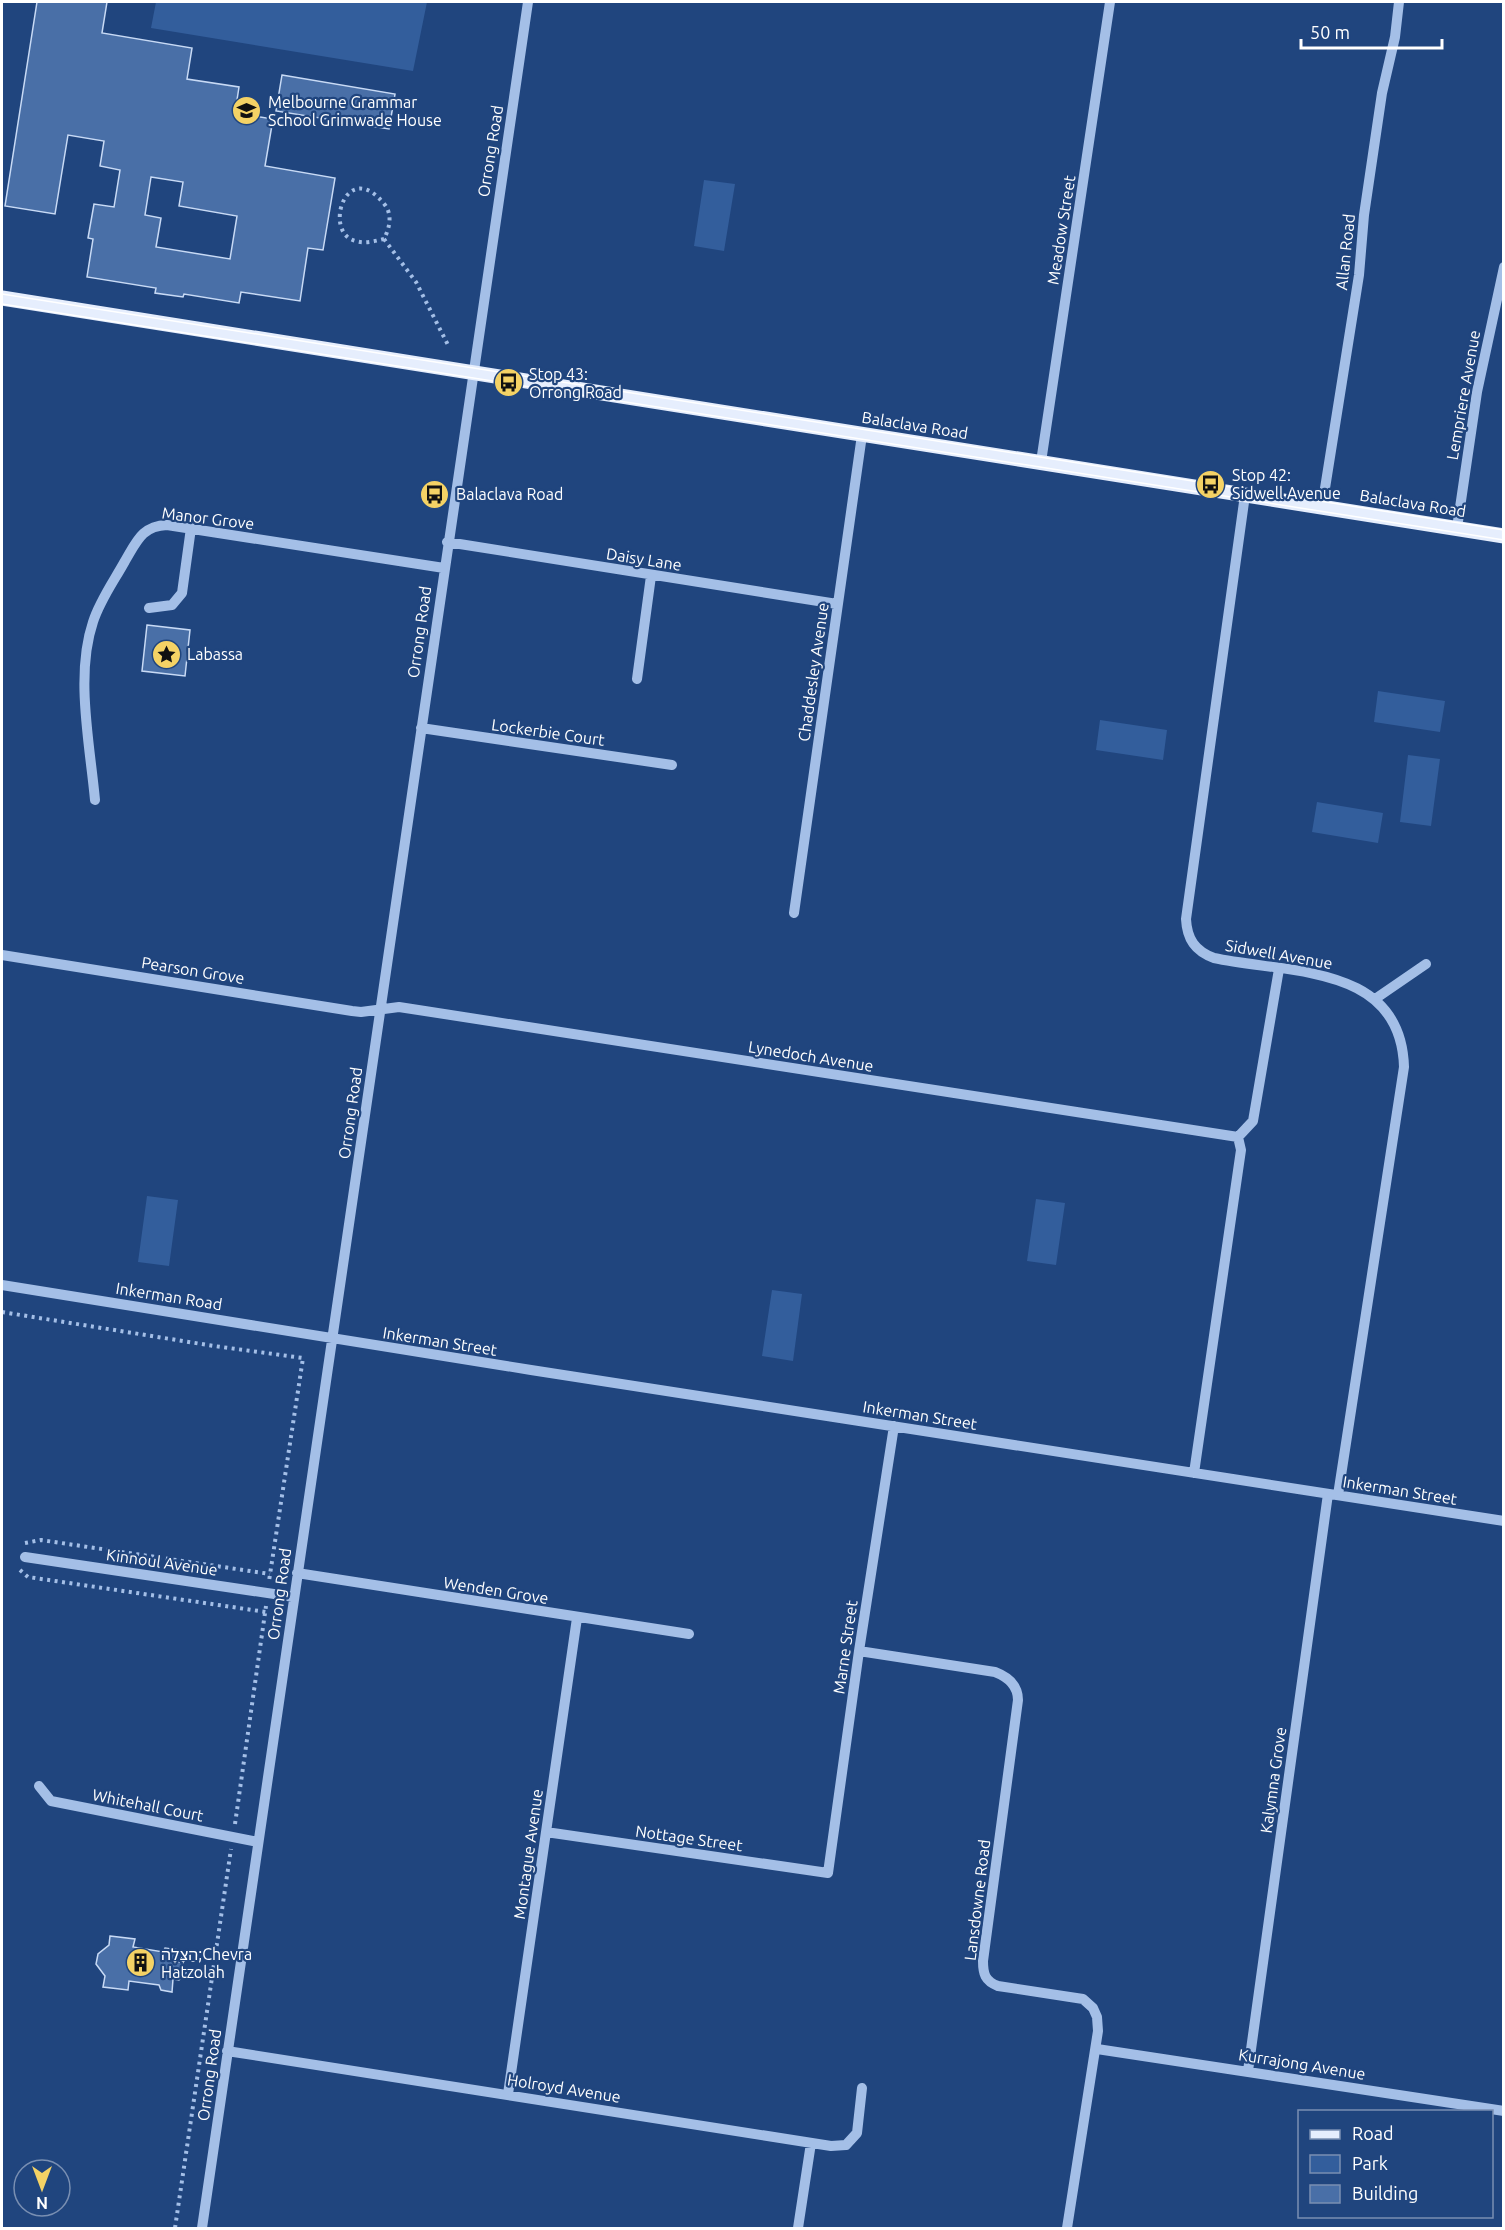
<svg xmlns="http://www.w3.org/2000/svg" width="1505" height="2230" font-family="Ubuntu,'Noto Sans Hebrew',sans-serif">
  <rect width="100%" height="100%" fill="#20457e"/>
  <path fill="#335e9c" d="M156 2H427L413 71 151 28Z
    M704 180 735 184 724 251 694 246Z
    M1378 691 1445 701 1440 732 1374 722Z
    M1100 720 1167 730 1163 760 1096 750Z
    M1408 755 1440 759 1431 826 1400 822Z
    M1317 802 1383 813 1378 843 1312 832Z
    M147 1196 178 1200 169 1266 138 1262Z
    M1036 1199 1065 1203 1056 1265 1027 1261Z
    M772 1290 802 1294 793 1361 762 1356Z"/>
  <path fill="#496fa7" stroke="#c8daf5" stroke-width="1.5" fill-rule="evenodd" d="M37 2H107L102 33 192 48 187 79 239 87 235 113 273 119 265 166 335 178 323 250 308 248 300 301 241 292 239 303 184 294 183 297 155 293 156 288 87 277 93 239 88 238 94 204 114 207 120 170 100 166 104 141 68 135 55 214 5 206ZM151 177 183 182 179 206 237 216 230 259 156 247 161 218 145 215Z
    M282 75 395 94 389 129 276 111Z
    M147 625 190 630 185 676 142 671Z
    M110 1936 135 1939 133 1947 163 1952 165 1948 178 1950 177 1962H183L181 1977 179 1980 173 1979 172 1992 161 1990 159 1985 129 1981 128 1990 103 1987 105 1976 96 1964 98 1954 109 1945Z"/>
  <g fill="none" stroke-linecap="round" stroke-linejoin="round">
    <path stroke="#a4bfe7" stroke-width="4" stroke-dasharray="3 4.5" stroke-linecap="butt" d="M384 239C375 241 365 244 356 241 322 234 346 155 385 205 393 216 389 229 384 239L416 282 448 345
      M2 1312 214 1346 303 1358 269 1581
      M25 1543 41 1540 270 1574
      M20 1570 28 1577 266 1612
      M235 1824 266 1606
      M184 1972 187 1973
      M175 2228 231 1849"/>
    <path stroke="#a4bfe7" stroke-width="10" d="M1041 462 1110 2
      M1245 495 1186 919C1187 939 1195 951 1214 958 1288 974 1401 963 1404 1067L1338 1495
      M1322 507 1359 275 1364 215 1382 93 1395 37 1399 2
      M1457 528 1477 392 1504 267
      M447 542 837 604
      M149 608 172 605 182 593 191 528
      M637 679 651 576
      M421 728 672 765
      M95 800C90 745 75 675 93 622 100 600 114 581 125 561 137 541 142 526 167 525L444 568
      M794 913 862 435
      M2 955 352 1011 361 1012 399 1007 1238 1137
      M1375 999 1426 964
      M1238 1137 1253 1121 1279 969
      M2 1285 531 1370 1504 1521
      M1194 1473 1241 1150 1238 1137
      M25 1557 294 1597
      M297 1573 689 1634
      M859 1651 995 1672C1008 1677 1018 1685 1018 1700L983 1961C983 1974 985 1981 998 1986L1083 1999 1093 2008 1097 2017 1098 2031 1067 2228
      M39 1786 51 1801 258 1842
      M546 1832 828 1873 859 1651 894 1426
      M1097 2049 1504 2111
      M227 2051 831 2146 846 2145 857 2133 862 2088
      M1248 2071 1328 1494
      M508 2094 577 1618
      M202 2228 528 2
      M798 2228 811 2143"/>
    <path stroke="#e6eefd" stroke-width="15" d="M2 298 1504 536"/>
    <path stroke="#fff" stroke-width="1.5" d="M2 294 1504 530
      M2 304 1504 540"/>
  </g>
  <defs>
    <symbol id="school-disc" viewBox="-11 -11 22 22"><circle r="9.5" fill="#f4d265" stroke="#20457e"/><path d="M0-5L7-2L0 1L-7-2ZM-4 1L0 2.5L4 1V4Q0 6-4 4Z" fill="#111"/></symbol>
    <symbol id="bus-disc" viewBox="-11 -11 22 22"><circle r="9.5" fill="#f4d265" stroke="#20457e"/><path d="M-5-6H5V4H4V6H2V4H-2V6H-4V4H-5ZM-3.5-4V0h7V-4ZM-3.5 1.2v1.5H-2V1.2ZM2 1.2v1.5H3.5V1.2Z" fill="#111"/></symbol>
    <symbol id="sight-disc" viewBox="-11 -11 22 22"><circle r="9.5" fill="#f4d265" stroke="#20457e"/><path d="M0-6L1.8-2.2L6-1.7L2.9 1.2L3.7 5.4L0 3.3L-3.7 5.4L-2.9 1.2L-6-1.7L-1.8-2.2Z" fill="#111"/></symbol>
    <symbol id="building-disc" viewBox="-11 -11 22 22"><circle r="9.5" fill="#f4d265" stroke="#20457e"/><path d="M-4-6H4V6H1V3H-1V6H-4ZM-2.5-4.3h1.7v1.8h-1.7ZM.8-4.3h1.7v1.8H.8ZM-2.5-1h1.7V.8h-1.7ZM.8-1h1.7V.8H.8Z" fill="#111"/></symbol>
  </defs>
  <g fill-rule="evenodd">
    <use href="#school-disc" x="230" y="94" width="33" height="33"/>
    <use href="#bus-disc" x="492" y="366" width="33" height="33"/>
    <use href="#bus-disc" x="1194" y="468" width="33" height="33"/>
    <use href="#bus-disc" x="418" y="478" width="33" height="33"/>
    <use href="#sight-disc" x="150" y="638" width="33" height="33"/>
    <use href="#building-disc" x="124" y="1946" width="33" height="33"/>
  </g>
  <g text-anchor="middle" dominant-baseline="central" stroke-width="4.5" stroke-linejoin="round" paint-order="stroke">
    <g font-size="16" fill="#fff" stroke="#20457e" text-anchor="start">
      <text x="268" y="102">Melbourne Grammar<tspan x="268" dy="18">School Grimwade House</tspan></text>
      <text x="529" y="374">Stop 43:<tspan x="529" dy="18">Orrong Road</tspan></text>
      <text x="1232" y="475">Stop 42:<tspan x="1232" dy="18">Sidwell Avenue</tspan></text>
      <text x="456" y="494">Balaclava Road</text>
      <text x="187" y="654">Labassa</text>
      <text x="161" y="1954">הַצָּלָה;Chevra<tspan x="161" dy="18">Hatzolah</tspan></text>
    </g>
    <g font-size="16" fill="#fff" stroke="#20457e">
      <text transform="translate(490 151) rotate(-81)">Orrong Road</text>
      <text transform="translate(1061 230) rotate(-81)">Meadow Street</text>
      <text transform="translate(1345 252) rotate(-84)">Allan Road</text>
      <text transform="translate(1463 395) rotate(-80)">Lempriere Avenue</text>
      <text transform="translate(915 425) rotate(9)">Balaclava Road</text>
      <text transform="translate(1413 503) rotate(9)">Balaclava Road</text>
      <text transform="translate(208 518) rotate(7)">Manor Grove</text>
      <text transform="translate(644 559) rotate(9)">Daisy Lane</text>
      <text transform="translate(419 632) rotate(-82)">Orrong Road</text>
      <text transform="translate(813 672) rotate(-82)">Chaddesley Avenue</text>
      <text transform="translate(548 732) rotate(8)">Lockerbie Court</text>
      <text transform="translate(1279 954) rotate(10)">Sidwell Avenue</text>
      <text transform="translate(193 970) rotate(9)">Pearson Grove</text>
      <text transform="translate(811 1056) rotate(9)">Lynedoch Avenue</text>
      <text transform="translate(350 1113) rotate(-82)">Orrong Road</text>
      <text transform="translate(169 1296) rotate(9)">Inkerman Road</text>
      <text transform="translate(440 1341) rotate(9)">Inkerman Street</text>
      <text transform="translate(920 1415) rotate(9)">Inkerman Street</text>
      <text transform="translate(1400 1490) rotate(9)">Inkerman Street</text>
      <text transform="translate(162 1562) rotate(8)">Kinnoul Avenue</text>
      <text transform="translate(496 1590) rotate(9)">Wenden Grove</text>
      <text transform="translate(279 1594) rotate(-82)">Orrong Road</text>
      <text transform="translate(845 1647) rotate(-82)">Marne Street</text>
      <text transform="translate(1273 1780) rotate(-82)">Kalymna Grove</text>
      <text transform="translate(148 1805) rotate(11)">Whitehall Court</text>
      <text transform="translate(689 1838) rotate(8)">Nottage Street</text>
      <text transform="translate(528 1854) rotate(-82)">Montague Avenue</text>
      <text transform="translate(977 1900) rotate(-83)">Lansdowne Road</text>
      <text transform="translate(1302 2064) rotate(9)">Kurrajong Avenue</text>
      <text transform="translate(209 2075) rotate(-82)">Orrong Road</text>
      <text transform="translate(564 2088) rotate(9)">Holroyd Avenue</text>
    </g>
  </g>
  <rect width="1505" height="2230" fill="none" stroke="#ffffff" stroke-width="6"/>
  <rect x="1298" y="2110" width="195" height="108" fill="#20457e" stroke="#798fb2" stroke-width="1.5"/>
  <rect x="1310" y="2130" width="30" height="9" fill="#e6eefd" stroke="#798fb2" stroke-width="1.5"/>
  <text x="1352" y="2140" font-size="18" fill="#ffffff">Road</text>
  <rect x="1310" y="2155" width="30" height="18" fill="#335e9c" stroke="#798fb2" stroke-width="1.5"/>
  <text x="1352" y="2170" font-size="18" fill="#ffffff">Park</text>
  <rect x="1310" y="2185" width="30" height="18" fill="#496fa7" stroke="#798fb2" stroke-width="1.5"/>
  <text x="1352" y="2200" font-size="18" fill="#ffffff">Building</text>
  <g transform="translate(42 2188) rotate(180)"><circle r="28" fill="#20457e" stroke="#798fb2" stroke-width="1.5"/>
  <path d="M0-4.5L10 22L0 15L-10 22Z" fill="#f4d265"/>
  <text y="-9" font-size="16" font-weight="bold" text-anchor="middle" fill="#ffffff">N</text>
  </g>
  <path d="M1301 39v9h141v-9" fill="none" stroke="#ffffff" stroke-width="3"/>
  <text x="1310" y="39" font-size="18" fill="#ffffff" stroke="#20457e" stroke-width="4.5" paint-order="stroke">50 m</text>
</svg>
